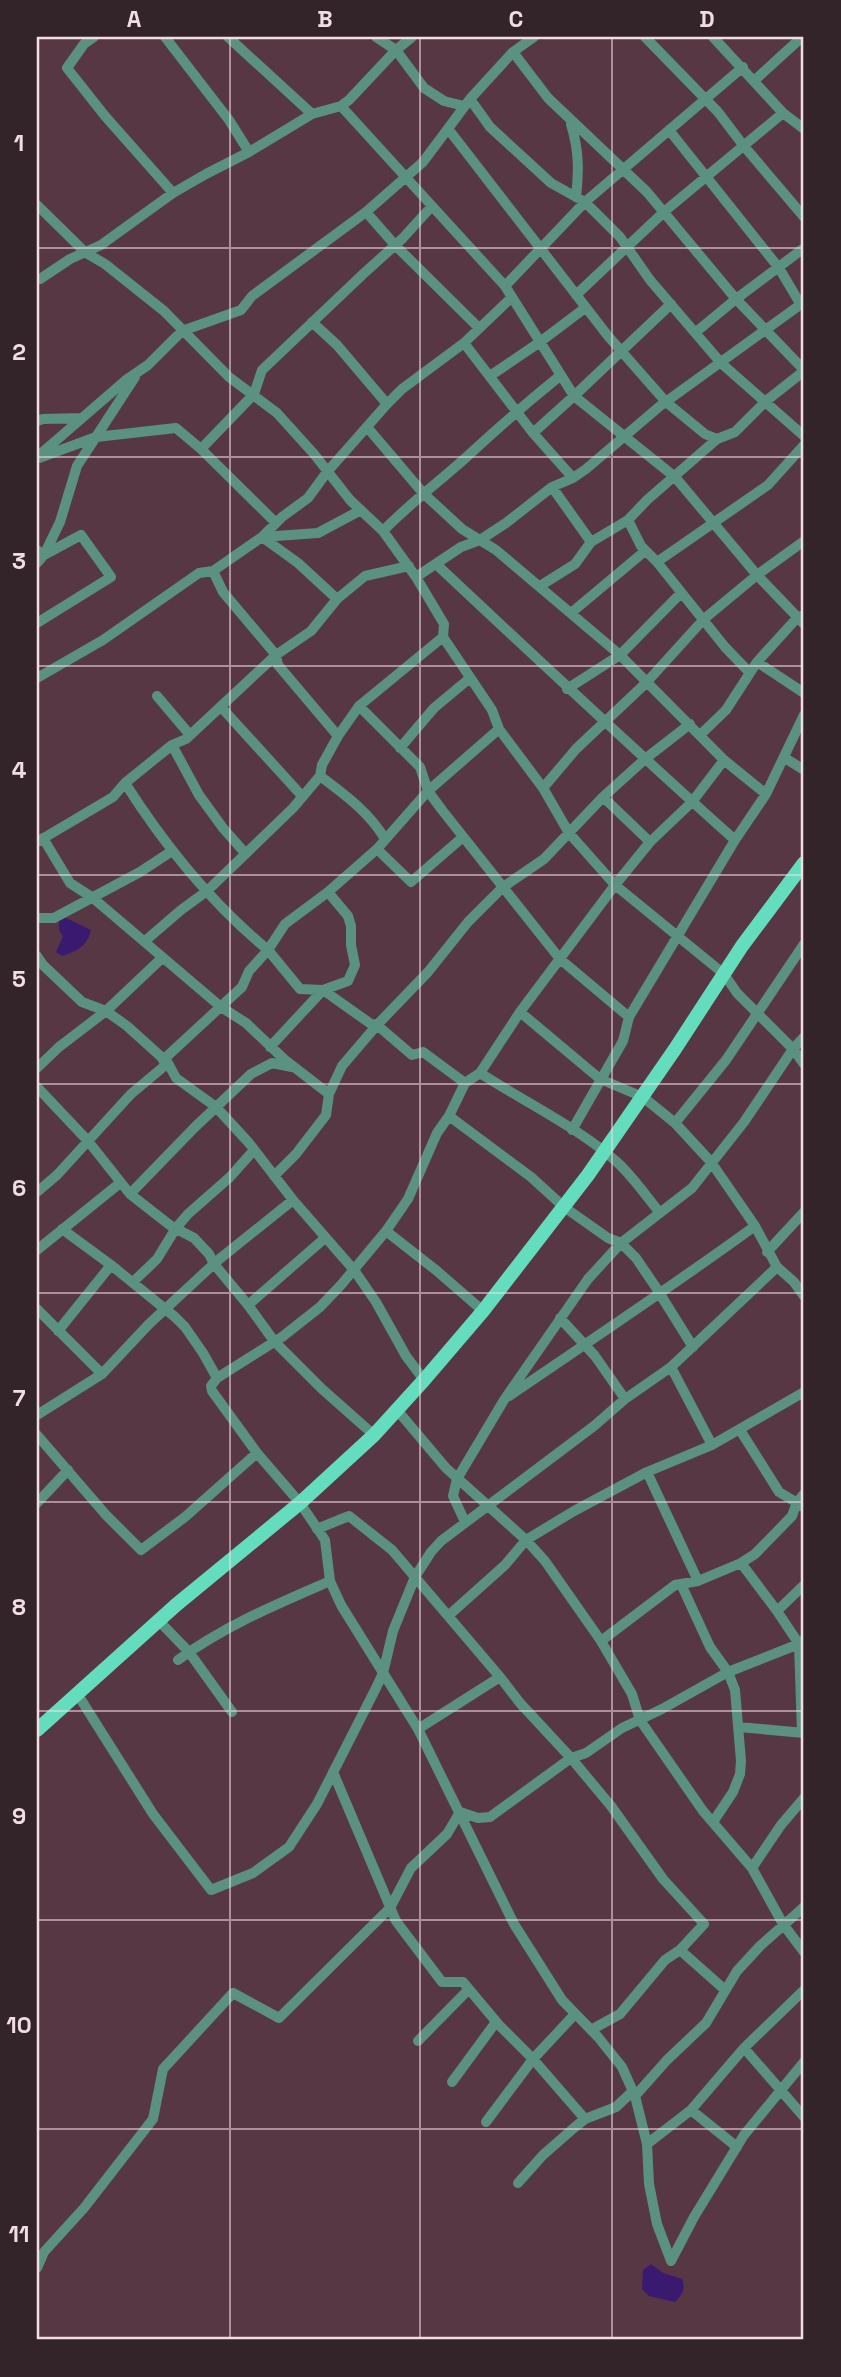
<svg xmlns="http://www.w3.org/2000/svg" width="841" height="2377" font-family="'Space Grotesk',sans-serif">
  <rect width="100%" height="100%" fill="#583744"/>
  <path fill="#3a1971" d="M64 917 91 930C88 945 77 952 62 956L56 952 63 936 59 930V919Z
    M651 2264 663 2273 682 2279C686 2289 682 2295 675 2302L649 2296 642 2289 643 2270Z"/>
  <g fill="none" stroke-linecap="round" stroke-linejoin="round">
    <path stroke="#5a9181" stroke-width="10" d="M94 37 84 44 67 68 105 116 173 193
      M165 37 229 120 249 152
      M228 37 312 114
      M376 37 396 50 424 88 444 101 464 106
      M645 37 718 112 743 145 804 217
      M713 37 783 113 804 129
      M513 52 548 98 647 192 736 299 804 370
      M755 80 802 37
      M470 99 490 127 551 183 585 202 620 237 650 280 721 363 804 436
      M571 124C579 151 579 169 576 197
      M449 130 608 336 666 402 705 434 717 439
      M669 130 779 268 801 305
      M37 205 86 253 105 264 164 311 229 377 277 413 314 454 350 500 383 531 416 577 444 624 443 637 492 710 499 729 543 788 569 833 615 885 724 974 737 993 793 1049 804 1064
      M432 206 505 286 574 396 675 477 757 575 804 624
      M366 212 395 245 479 328
      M37 279H40L70 259 101 245 173 193 206 174 249 152 312 114 341 106 349 100 396 50 412 37
      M505 286 585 202 743 67
      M576 295 665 211 783 113
      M312 322 337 345 387 404
      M696 332 736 299 804 248
      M464 343 533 433 573 478
      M490 376 540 342 585 308
      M37 421 43 419 82 418
      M367 427 423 493 462 529 496 550 620 655 724 760 766 794
      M533 433 574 396 671 304
      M201 449 254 394 262 370 362 275 402 239 432 206 341 106
      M37 457 126 380 148 365 182 331 241 310 252 296 366 212 423 162 470 99 513 52 534 37
      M39 458 96 437 176 428 201 449 276 523
      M552 487 591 542
      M628 520 641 546 657 562 725 647 750 673
      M383 531C411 502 443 479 472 452 501 425 530 400 561 375
      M262 537 318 533 361 510
      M262 537 298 563 337 599
      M37 550 44 555 37 563
      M657 562 768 485 804 445
      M436 564C535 657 634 750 735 840
      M213 571 223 592 276 655 278 665 338 736
      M416 577 461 547 480 540 506 523 552 487 573 478 586 469 660 406 804 302
      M540 586 575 564 591 542 628 520 647 500 717 439 735 432 766 401 804 371
      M571 613 645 551
      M37 623 111 577 81 535 44 555 60 522 77 466 135 377
      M757 662 804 693
      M37 678 103 640 199 573 213 571 262 537 282 517 308 498 327 472 387 404 402 389 464 343 512 297
      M567 689 620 655 681 593
      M157 696 190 735
      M359 706 420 767 428 791 442 810 560 959 629 1017
      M221 707 302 796
      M700 735 726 710 757 662 797 618 802 616
      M172 745 199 795 223 828 245 853
      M400 748 434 708 470 678
      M785 758 804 770
      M320 776C345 795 369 812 385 839
      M125 783C165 846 211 903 268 950L249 971 242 987 163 1060
      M543 788 576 749 646 683 704 619 757 575 804 541
      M603 797 650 842
      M43 838 70 883 93 898 221 1007 246 1023 285 1060 329 1094
      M37 842 113 797 125 783 172 745 186 739 276 655 311 631 337 599 365 576 409 566
      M377 849 411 882 463 837
      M37 918H54L140 872 172 851
      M145 941 181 910 207 891 293 808 320 776 322 765 338 736 359 706 443 637
      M37 956 43 965 82 1002 106 1011 127 1026 168 1063 176 1078 216 1107 249 1143 293 1200 354 1270 376 1302 406 1356 424 1380
      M520 1012 600 1079 643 1097 675 1123 711 1162 755 1226 777 1267 794 1282 804 1296
      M270 1047 323 990 348 981 355 965 351 945V926L348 916 328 892
      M37 1068 59 1047 106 1011 162 958
      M480 1073C523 1101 581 1129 618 1163 634 1178 646 1196 660 1213
      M465 1083 423 1052 412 1055 377 1025 371 1024 323 990 300 989 268 950 285 924 328 892 377 849 428 791 499 729
      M37 1087 88 1141 130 1194 171 1226 194 1238 209 1254 214 1264 248 1305 274 1341 322 1389 374 1435
      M449 1116 531 1177 564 1207 608 1238 621 1243 636 1258 655 1286 693 1347
      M675 1123 726 1060 804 944
      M572 1130 623 1041 629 1017 735 840 766 794 804 715
      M274 1176 296 1154 326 1115 329 1094 342 1066 377 1025 428 972 468 922 503 887 544 859 603 797 645 759 690 724
      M37 1192 57 1175 131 1094 168 1063
      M130 1194 195 1127 251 1074 272 1063 292 1067
      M62 1229 111 1265 175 1317 185 1327 203 1353 217 1378
      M386 1231 437 1271 483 1311
      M37 1250 120 1183
      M767 1252 804 1212
      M133 1282 157 1259 176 1228 188 1214 230 1177 254 1150
      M248 1305 325 1238
      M37 1309 102 1374
      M560 1318 595 1356 625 1399
      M58 1331 111 1265
      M671 1367 712 1445
      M509 1396C591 1340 674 1285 755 1226
      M397 1410 446 1468 526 1540 545 1561 601 1641 632 1694 640 1720 703 1811 752 1868 783 1924 804 1952
      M37 1415 102 1374 149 1324 217 1261 293 1200
      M740 1430 779 1492 804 1507
      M37 1435 106 1515 141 1550 185 1517 257 1453
      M647 1472 698 1581
      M37 1503 68 1470
      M465 1522 453 1496 457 1479 504 1400 588 1279 621 1243 692 1188 744 1122 793 1049 804 1037
      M317 1529 349 1516 392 1550 500 1677 520 1703 571 1758 611 1806 663 1879 704 1924 680 1950 665 1960 620 2014 591 2030
      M741 1563 777 1611 799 1644 802 1733
      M681 1584 710 1647 728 1672 735 1690 741 1761 740 1774 733 1792 713 1822
      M777 1611 804 1585
      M448 1616 505 1565 526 1540 574 1511 647 1472 712 1445 804 1392
      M159 1621 189 1652 232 1712
      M601 1641 675 1585 698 1581 741 1563 755 1554 792 1516 797 1502 804 1494
      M178 1660C224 1626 277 1604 330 1581
      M78 1695 153 1814 211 1890 253 1873 289 1847 317 1804 376 1688 383 1673 393 1631 415 1577 431 1552 441 1541 594 1426 625 1399 671 1367 777 1267
      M739 1727 804 1733
      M418 1729 500 1677
      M333 1772 396 1921 442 1982H463L499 2025 533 2059 585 2119
      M752 1868 781 1825 804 1798
      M680 1950 724 1989
      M418 2041 469 1989
      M744 2048 804 2117
      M452 2082 496 2022
      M635 2096 667 2060 706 2023 737 1971 760 1946 804 1907
      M486 2122 533 2059 575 2014
      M647 2144 691 2110
      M737 2147 691 2110 744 2048 804 1990
      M518 2183 543 2155 575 2127 585 2119 616 2107 633 2091
      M671 2261 657 2224 649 2184 647 2144 635 2096 622 2067 598 2037 562 2000 514 1924 418 1729 341 1605 330 1581 325 1540 300 1503 257 1453 212 1391 211 1386 217 1378 282 1337 320 1307 341 1285 386 1231 408 1199 437 1133 449 1116 465 1083 480 1073 520 1012 615 885 650 842 692 802 724 760
      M671 2261 694 2217 744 2135 804 2062
      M37 2268 44 2252 84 2208 153 2119 163 2069 233 1993 279 2018 390 1908 411 1868 447 1834 460 1812 478 1818 490 1817 571 1758 586 1753 622 1728 662 1709 728 1672 799 1644 804 1640"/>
    <path stroke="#64ddbe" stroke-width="14" d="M37 1730 176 1605 300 1503 374 1435 424 1380 483 1311 588 1175 675 1049 742 946 804 863"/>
  </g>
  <path fill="none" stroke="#f3dde5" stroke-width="2" stroke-opacity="0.55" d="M230 37V2340M420 37V2340M612 37V2340M37 248H804M37 457H804M37 666H804M37 875H804M37 1084H804M37 1293H804M37 1502H804M37 1711H804M37 1920H804M37 2129H804"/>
  <rect width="841" height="2377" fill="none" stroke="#33242a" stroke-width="77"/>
  <rect x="38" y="38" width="764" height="2300" fill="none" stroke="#f3dde5" stroke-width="2.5"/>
  <g font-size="23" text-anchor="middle" font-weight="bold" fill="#f3dde5">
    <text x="134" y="27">A</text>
    <text x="325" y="27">B</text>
    <text x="516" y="27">C</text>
    <text x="707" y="27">D</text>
    <text x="19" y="151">1</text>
    <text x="19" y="360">2</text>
    <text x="19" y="569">3</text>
    <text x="19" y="778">4</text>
    <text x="19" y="987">5</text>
    <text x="19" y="1196">6</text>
    <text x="19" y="1406">7</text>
    <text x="19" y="1615">8</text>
    <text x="19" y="1824">9</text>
    <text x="19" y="2033">10</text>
    <text x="19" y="2242">11</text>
  </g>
</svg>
